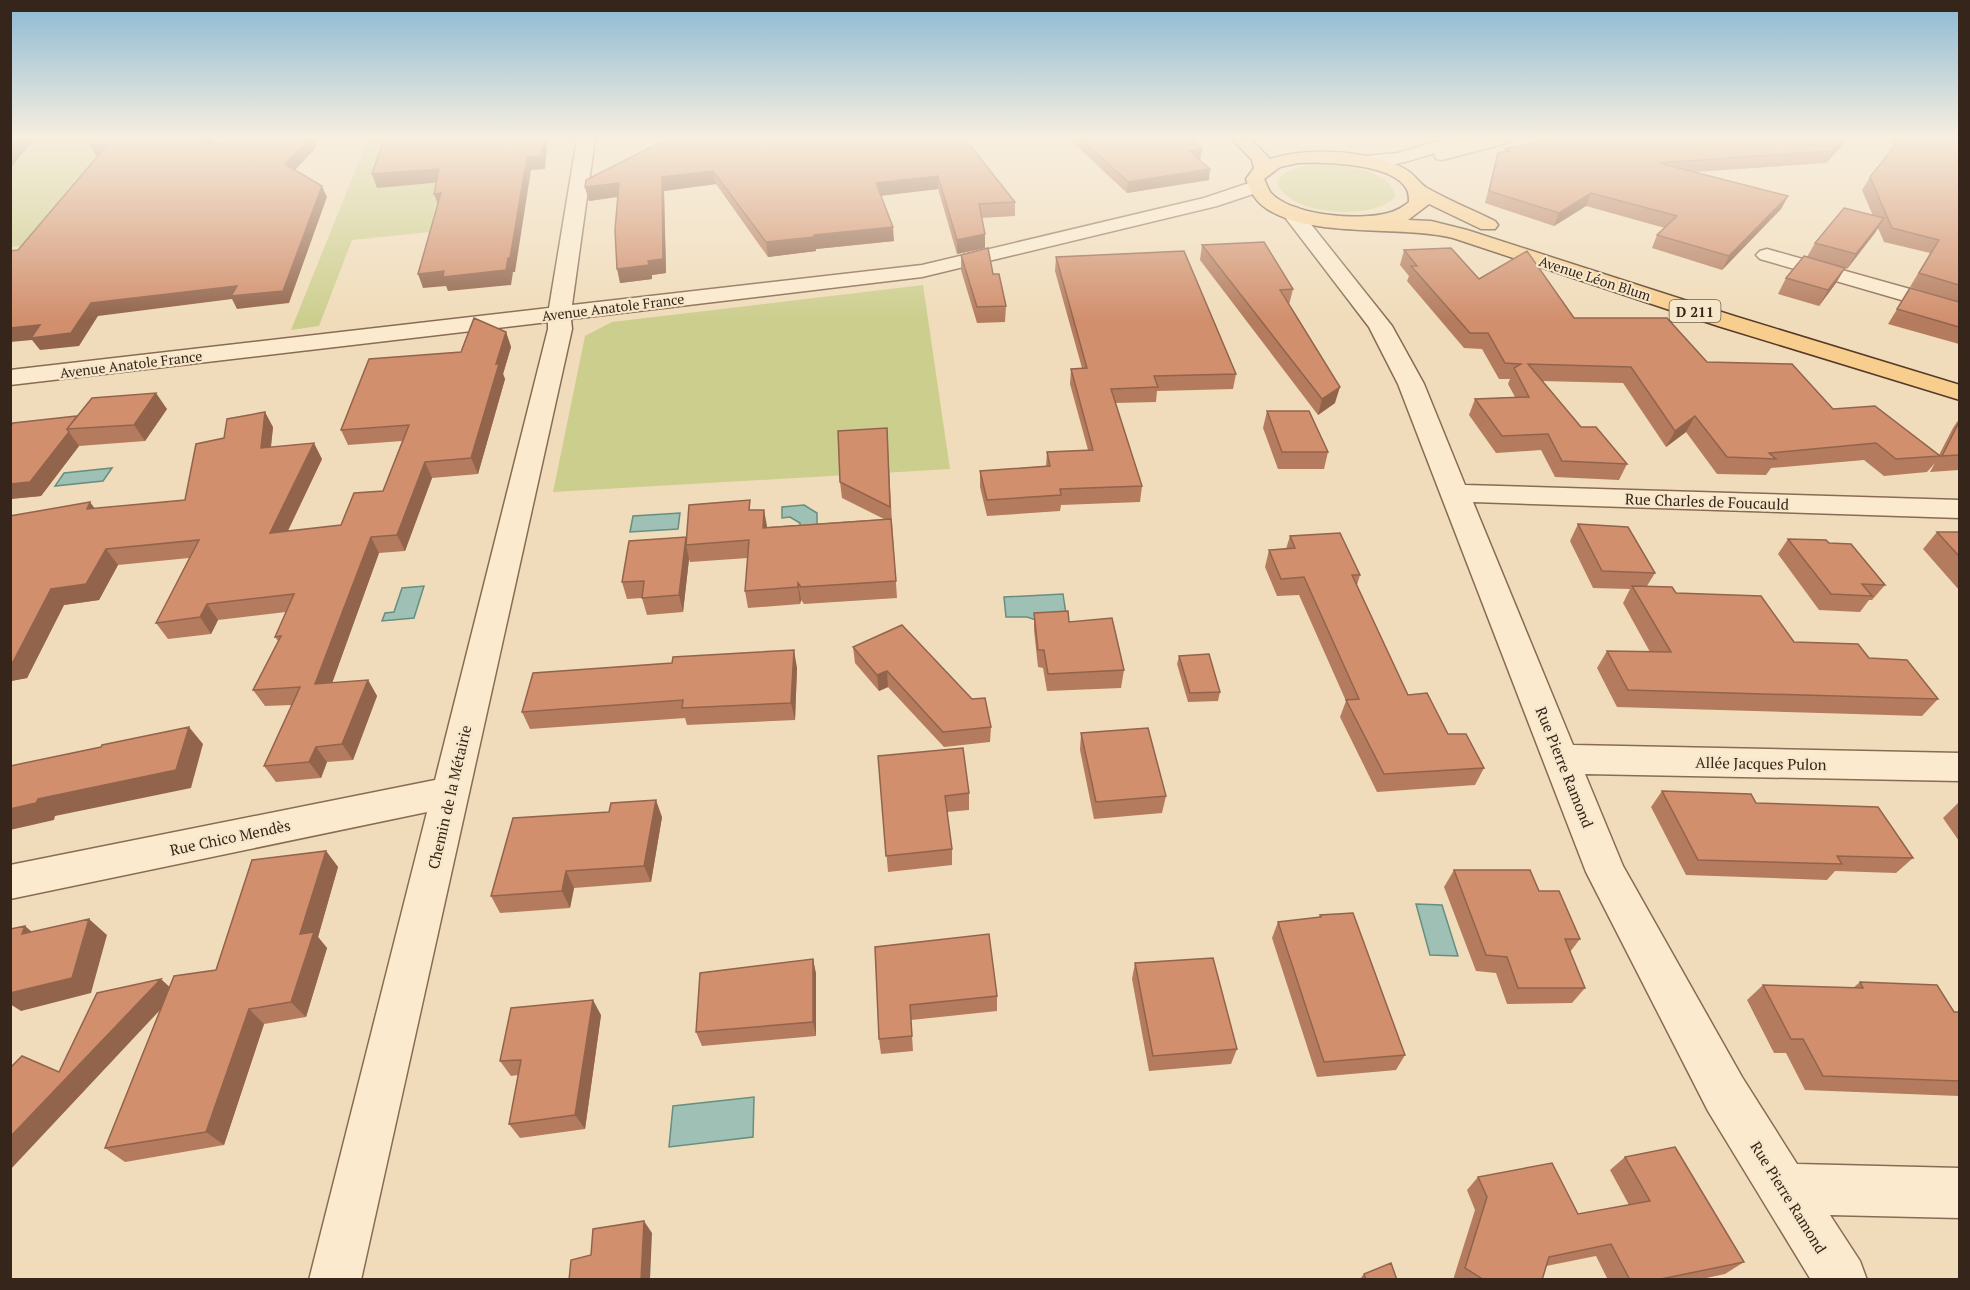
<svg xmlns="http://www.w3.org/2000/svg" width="1970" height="1290" font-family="'PT Serif',serif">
  <rect width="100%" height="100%" fill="#f0dcba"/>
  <path fill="#ccce8e" d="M58 139H109L28 245 11 247 10 169 32 141Z
    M368 139H478L460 229 352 240 319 326 291 330Z
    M1323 165C1344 166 1392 169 1395 197 1374 221 1287 216 1277 182 1286 166 1306 166 1323 165Z
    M923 285 950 469 553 492 585 336 612 322Z"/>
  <path fill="#9fc0b4" stroke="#668e81" stroke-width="1.5" d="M112 468 103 481 55 486 64 473Z
    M804 505 817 513V526L800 528V523L790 517 782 518V507Z
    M680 513 678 529 630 532 633 516Z
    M424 586 414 618 382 621 385 613 394 612 402 588Z
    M1063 594 1066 614 1036 620 1027 617H1006L1004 597Z
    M1416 904 1442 905 1458 956 1430 955Z
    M754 1097 753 1137 669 1147 673 1106Z"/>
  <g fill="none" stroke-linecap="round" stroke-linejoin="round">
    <defs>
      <path id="minor" d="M577 139H595L572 305 922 265 1204 198 1255 181 1262 183 1264 187 1262 191 1217 206 922 277 571 319 572 329 361 1280H309L427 812 10 899V865L435 780 548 329V322L10 385V370L549 308Z
        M1444 139H1473L1471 142 1480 139H1510L1507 143 1442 160 1436 159 1434 153C1410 161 1379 171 1354 165L1351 161 1354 157 1398 153Z
        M1291 206 1298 208 1392 326 1424 384 1465 485 1960 500V518L1473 502 1573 745 1960 753V781L1585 774 1623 866 1742 1077 1797 1164 1960 1168V1218L1830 1215 1860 1261 1867 1280H1811L1708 1111 1586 872 1398 384 1369 327 1281 212 1284 208Z
        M1767 249 1960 303V317L1760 259 1756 255 1760 251Z"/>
      <path id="major" d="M1232 139H1251L1270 159C1307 147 1371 150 1405 169 1415 174 1420 185 1429 189 1450 201 1473 210 1495 221L1498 225 1495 229H1481L1429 204 1408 220 1431 221 1467 230 1734 316 1960 385V400L1718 326 1453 238C1399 225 1313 239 1267 209 1255 201 1250 191 1246 179L1254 168 1252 160ZM1298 163C1324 162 1391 163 1406 188 1409 193 1409 197 1409 202 1403 207 1396 211 1388 213 1359 221 1291 216 1270 192 1268 188 1266 183 1264 179L1280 167Z"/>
    </defs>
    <use href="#minor" stroke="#886b54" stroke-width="3"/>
    <use href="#major" stroke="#553a29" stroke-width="3"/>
    <use href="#minor" fill="#fbeace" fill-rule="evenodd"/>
    <use href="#major" fill="#f8ce8e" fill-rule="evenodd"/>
  </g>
  <path fill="#b47b5e" d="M965 139 1015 202V216L981 218 985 248 957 254 938 189 881 196 894 241 816 249V251L768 257 716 184 664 191 666 273 652 275V279L620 283 618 197 589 201 585 187Z
    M1069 139H1191L1202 149 1200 160 1209 180 1127 193Z
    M1549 139H1848L1826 163 1695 172 1788 196 1781 209 1722 270 1652 248 1657 235 1665 228 1586 206 1554 226 1485 203 1498 153 1505 152V149Z
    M1887 139H1959V302L1910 287 1930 253 1884 242 1878 228 1847 269 1845 268 1836 283 1819 306 1778 294 1786 278 1807 257 1815 243 1873 216 1862 190 1870 177 1894 146Z
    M1202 245 1293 289 1289 305 1335 403 1318 415 1200 260Z
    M1404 250 1479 279 1574 318 1707 362 1833 409 1939 455 1953 428 1959 419V470L1930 472 1935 463 1927 472 1884 476 1864 460 1771 468 1766 475 1717 474 1686 432 1666 447 1623 383 1542 381 1581 427 1627 464 1619 480 1555 477 1541 450 1496 453 1469 415 1475 399 1515 397 1508 384 1510 379H1499L1482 349 1464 348 1407 281 1409 276 1400 265Z
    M961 255 993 274 1006 306 1005 322 977 323 961 270Z
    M1056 257 1236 374 1233 389 1157 391 1156 402 1115 403 1142 486 1140 502 1061 505 1060 511 987 516 980 487V471L1046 466 1047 452 1088 450 1070 384 1071 369 1082 368 1055 271Z
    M1910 288 1959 302V344L1888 324Z
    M506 332 511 347 503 374 505 379 478 474 432 478 405 551 379 553 332 683 368 680 377 696 353 760 327 762 321 778 276 782 264 766 292 705 265 706 253 690 278 641 275 637 286 612 218 620 211 634 168 639 156 623 189 558 118 565 99 600 64 605 27 678 11 681 10 682V516L185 500 224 438 273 427 271 447 322 459 288 531 341 525 383 491 402 441 348 445 341 430 461 352Z
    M167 409 145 441 79 446 41 496 10 499 77 416Z
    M1267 411 1328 452 1324 469H1278L1263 428Z
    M887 428 892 523 897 598 804 604 801 600 800 604 748 608 745 591 748 558 690 562 689 559 683 612 647 615 642 598 627 599 622 582 686 540 752 510 767 527 884 519 842 498 840 482Z
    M1578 524 1655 573 1647 586 1676 593 1794 642 1869 658 1938 699 1922 716 1617 707 1597 668 1607 651 1650 652 1623 603 1630 589 1593 588 1570 541Z
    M1937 532H1959V590L1923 549Z
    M1290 536 1360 575 1357 585 1408 695 1484 768 1475 785 1377 792 1340 717 1346 701 1299 595 1277 596 1265 567 1269 550 1286 549Z
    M1788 539 1829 543 1885 585 1872 600H1869L1860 612 1819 610 1778 554Z
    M1034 613 1069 622 1124 670 1121 688 1047 691 1043 668 1038 667 1034 630Z
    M853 647 991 727 990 742 944 747 888 687 879 691 855 663Z
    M1179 656 1220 692 1218 701 1188 702 1177 664Z
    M797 668 795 720 687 725 685 718 530 729 522 712Z
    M1081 733 1166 796 1162 813 1094 819 1080 750Z
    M878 756 969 793V810L947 812 952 849V865L888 872Z
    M1662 791 1756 803 1913 858 1896 873 1835 871 1827 880 1686 875 1651 807Z
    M1959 802V841L1943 818Z
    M662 817 651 882 574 888 570 908 500 913 491 896Z
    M326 851 338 867 318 937 327 948 306 1017 264 1024 224 1145 125 1162 105 1148 160 1010 59 1072 170 987 216 970Z
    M1454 870 1539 891 1580 939 1570 952 1585 988 1572 1003 1507 1004 1496 973 1476 971 1444 887Z
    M1320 915 1405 1055 1396 1070 1317 1077 1272 938 1278 922 1319 917Z
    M875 947 997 996V1011L911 1020 913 1051 881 1054 879 1039Z
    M813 959 816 974V1036L702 1046 696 1032Z
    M1135 963 1237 1049 1231 1064 1149 1071 1132 979Z
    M1860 982 1954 1012H1959V1096L1805 1090 1786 1053H1774L1747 1000 1763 985 1853 988Z
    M601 1015 585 1129 520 1138 509 1124 518 1075 511 1076 500 1061Z
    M1625 1157 1744 1262 1725 1274 1697 1280H1608L1596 1256 1546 1266 1542 1280H1453L1475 1210 1467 1190 1478 1177 1578 1214 1629 1205 1610 1170Z
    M1364 1274 1397 1280H1359Z"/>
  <path fill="#92644c" d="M19 139H34L10 169V150Z
    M203 139H215L209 150Z
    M309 139H318L314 150 290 175 285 164Z
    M543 139H548L545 169 531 170 515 272H513L511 285 448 291 446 286 423 288 418 274Z
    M1843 139H1848L1826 163 1832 151Z
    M108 144 114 155 96 156 90 145Z
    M1202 149 1200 160 1189 151Z
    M439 169 443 182 377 188 372 174Z
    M1210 169 1209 180 1127 193 1128 182Z
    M713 171 716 184 664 191 666 273 652 275V279L620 283 617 269 648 261 662 177Z
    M938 176V189L877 196 876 183Z
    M619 183 622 196 589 201 585 187Z
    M322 186 327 197 289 303 237 309 232 299 98 316 79 346 40 350 32 340 10 342V328L91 303Z
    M441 193 439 207 434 194Z
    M1591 193 1586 206 1554 226 1559 213Z
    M1788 196 1781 209 1722 270 1729 256Z
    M1884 218 1875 233 1847 269 1856 254Z
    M893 227 894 241 816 249V251L768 257 766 242 814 235Z
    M985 234V248L957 254V240Z
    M1845 268 1836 283 1819 306 1828 290Z
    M506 332 511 347 503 374 505 379 478 474 471 458 496 364Z
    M1340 387 1335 403 1318 415 1322 399Z
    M156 393 167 409 145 441 134 425Z
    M265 412 273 427 269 463 261 448Z
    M1695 416 1686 432 1666 447 1675 431Z
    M69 432 79 446 41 496 10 499V484Z
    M314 443 322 459 279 549 270 533Z
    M425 462 432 478 405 551 397 535Z
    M90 502 102 518 87 509Z
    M764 510 767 526 766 545 763 528Z
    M371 537 379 553 326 700 315 684Z
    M686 537 688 545H686L689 559 683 612 679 595Z
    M106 549 118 565 99 600 64 605 27 678 11 681 10 682V662L51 589Z
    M798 583 801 600 800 604 798 587Z
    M207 604 218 620 211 634 200 617Z
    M794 650 797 668 795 720 791 703Z
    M887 671 888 687 879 691 877 675Z
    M368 680 377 696 353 760 342 744Z
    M189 727 203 744 191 788 55 816 54 820 10 830V809L38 799Z
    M316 747 327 762 321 778 309 762Z
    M656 800 662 817 651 882 644 866Z
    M326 851 338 867 318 937 327 948 306 1017 291 1002 300 934Z
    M566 871 574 888 570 908 562 891Z
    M89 919 107 935 91 993 21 1011 10 1004V980Z
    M25 926 44 942 22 934Z
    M813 959 816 974V1036L813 1022Z
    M161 979 176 993 10 1170V1137Z
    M593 1000 601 1015 585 1129 575 1115Z
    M249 1009 264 1024 224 1145 206 1132Z
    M644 1221 652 1233 650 1280H641Z"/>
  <path fill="#d18f6d" stroke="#92644c" stroke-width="1.5" d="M10 139H19L10 150Z
    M95 139H203L207 144H223L225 139H309L285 164 322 186 283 291 231 296 237 286 91 303 71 333 31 338 40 325 10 328V251L18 250 108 144 90 145Z
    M384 139H543L541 156 527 157 510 258H508L506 270 443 277 444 271 418 274 441 193 434 194 439 169 372 174Z
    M667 139H965L1015 202 979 204 985 234 957 240 938 176 876 183 893 227 814 235V237L766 242 713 171 662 177 663 259 648 261 649 265 617 269 615 230 619 183 585 187 586 180Z
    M1081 139H1191L1202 149 1189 151 1210 169 1128 182Z
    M1549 139H1843L1832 151 1659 163 1788 196 1729 256 1657 235 1677 216 1591 193 1559 213 1489 191 1498 153 1509 151 1505 149Z
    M1900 139H1959V285L1919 273 1939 240 1892 228 1870 177Z
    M1844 208 1884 218 1856 254 1815 243Z
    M1264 242 1293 289 1280 290 1340 387 1322 399 1202 245Z
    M988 248 993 274H999L1006 306 977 307 961 255Z
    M1451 248 1479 279 1527 251 1574 318H1667L1707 362 1792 364 1833 409 1875 406 1940 456 1896 459 1876 443 1769 453 1776 459 1727 457 1695 416 1675 431 1631 367 1528 364 1581 427H1596L1627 464 1562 461 1548 434 1502 436 1475 399 1529 397 1514 368 1521 364 1505 363 1488 333H1470L1411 266H1417L1404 250Z
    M1184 251 1236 374 1154 376 1158 387 1111 389 1142 486 1060 489 1061 495 987 500 980 471 1050 466 1047 452 1093 450 1071 369 1087 368 1056 257Z
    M1804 256 1845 268 1828 290 1786 278Z
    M1910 288 1959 302V327L1897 309Z
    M474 318 506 332 496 364H499L471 458 425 462 397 535 371 537 315 684 368 680 342 744 316 747 309 762 264 766 300 687 253 690 281 636 275 637 294 594 207 604 200 617 156 623 199 540 106 549 86 584 51 589 13 662H10V516L90 502 87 509 185 500 196 444 224 438 227 419 265 412 261 448 314 443 270 533 341 525 354 493 383 491 409 425 341 430 369 359 461 352Z
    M156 393 134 425 67 429 92 398Z
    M1267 411H1309L1328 452H1282Z
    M77 416 67 429 69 432 30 482 10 484V426L13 423Z
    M1959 422V455L1942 456Z
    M887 428 890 507 840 482 838 431Z
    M750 500 749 510H764L763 528 891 519 896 581 801 587 798 583V587L745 591 749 540 686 545 689 505Z
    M1578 524 1628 527 1655 573 1602 571Z
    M1937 532H1959V556Z
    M1340 533 1360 575H1352L1408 695 1427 693 1448 734H1466L1484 768 1384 774 1346 700 1359 699 1304 577 1281 579 1269 550 1295 548 1290 536Z
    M686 537 679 595 642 598 644 581 622 582 629 541Z
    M1788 539 1826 540 1829 543 1851 544 1885 585 1862 584 1872 596 1831 594Z
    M1632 586 1672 587 1676 593 1761 596 1794 642 1858 644 1869 658 1907 660 1938 699 1628 690 1607 651 1671 652Z
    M1068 611 1069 622 1112 618 1124 670 1048 674 1044 650H1038L1034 613Z
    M902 625 972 699 985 698 991 727 943 732 887 671 877 675 853 647Z
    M794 650 791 703 682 708 683 700 522 712 533 673 672 663 673 657Z
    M1209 654 1220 692 1190 693 1179 656Z
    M189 727 176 770 38 799 36 803 10 809V766L101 747 102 745Z
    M1148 728 1166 796 1096 802 1081 733Z
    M963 748 969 793 945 796 952 849 886 856 878 756Z
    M1662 791 1751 794 1756 803 1878 807 1913 858 1837 856 1842 864 1698 860Z
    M656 800 644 866 566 871 562 891 491 896 513 818 609 812 611 803Z
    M326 851 300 934 314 932 291 1002 249 1009 206 1132 105 1148 174 976 216 970 252 860Z
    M1454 870H1530L1539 891H1559L1580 939H1565L1585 988H1518L1507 957 1486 955Z
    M1353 913 1405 1055 1324 1062 1278 922 1321 917 1320 915Z
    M89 919 72 978 10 993V929L25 926 22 934Z
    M989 934 997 996 910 1005 912 1036 879 1039 875 947Z
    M1213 958 1237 1049 1153 1056 1135 963Z
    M813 959V1022L696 1032 700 973Z
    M161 979 10 1137V1068L22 1056 59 1072 97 993Z
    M1860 982 1937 985 1954 1012H1959V1081L1823 1076 1803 1039H1791L1763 985 1863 988Z
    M593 1000 575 1115 509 1124 521 1060 500 1061 511 1008Z
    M1675 1147 1744 1262 1656 1280H1630L1611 1244 1549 1257 1542 1280H1484L1465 1268 1487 1197 1478 1177 1552 1163 1578 1214 1650 1201 1625 1157Z
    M644 1221 641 1280H569L571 1260 591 1255 593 1229Z
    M1391 1263 1397 1280H1366L1364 1274Z"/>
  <linearGradient id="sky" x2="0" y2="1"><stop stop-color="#8bb9d3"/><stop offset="0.43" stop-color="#f8efe0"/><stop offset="1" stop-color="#f8efe0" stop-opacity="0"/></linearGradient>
  <rect width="1970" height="320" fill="url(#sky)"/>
  <g text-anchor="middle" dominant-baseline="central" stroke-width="4.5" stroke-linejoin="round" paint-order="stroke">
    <g font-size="14" fill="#36251a" stroke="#f7e7ca">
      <text transform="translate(1595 278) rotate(18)">Avenue Léon Blum</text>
      <text transform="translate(613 307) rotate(-7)">Avenue Anatole France</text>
      <text transform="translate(131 364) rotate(-7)">Avenue Anatole France</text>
    </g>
    <rect fill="#f7e7ca" stroke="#705f4f" stroke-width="1.5" x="1669.5" y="300" width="51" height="22" rx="4.5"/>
    <g font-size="14" font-weight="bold" fill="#36251a">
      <text x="1695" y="311">D 211</text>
    </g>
    <g font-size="15" fill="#36251a" stroke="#f7e7ca">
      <text transform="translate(1707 501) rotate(2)">Rue Charles de Foucauld</text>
      <text transform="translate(1761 763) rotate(1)">Allée Jacques Pulon</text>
      <text transform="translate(1565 767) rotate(68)">Rue Pierre Ramond</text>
      <text transform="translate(449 797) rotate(-77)">Chemin de la Métairie</text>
      <text transform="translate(230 837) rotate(-12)">Rue Chico Mendès</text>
      <text transform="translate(1789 1197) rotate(58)">Rue Pierre Ramond</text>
    </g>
  </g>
  <rect width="1970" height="1290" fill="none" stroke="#36251a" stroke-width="24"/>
</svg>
